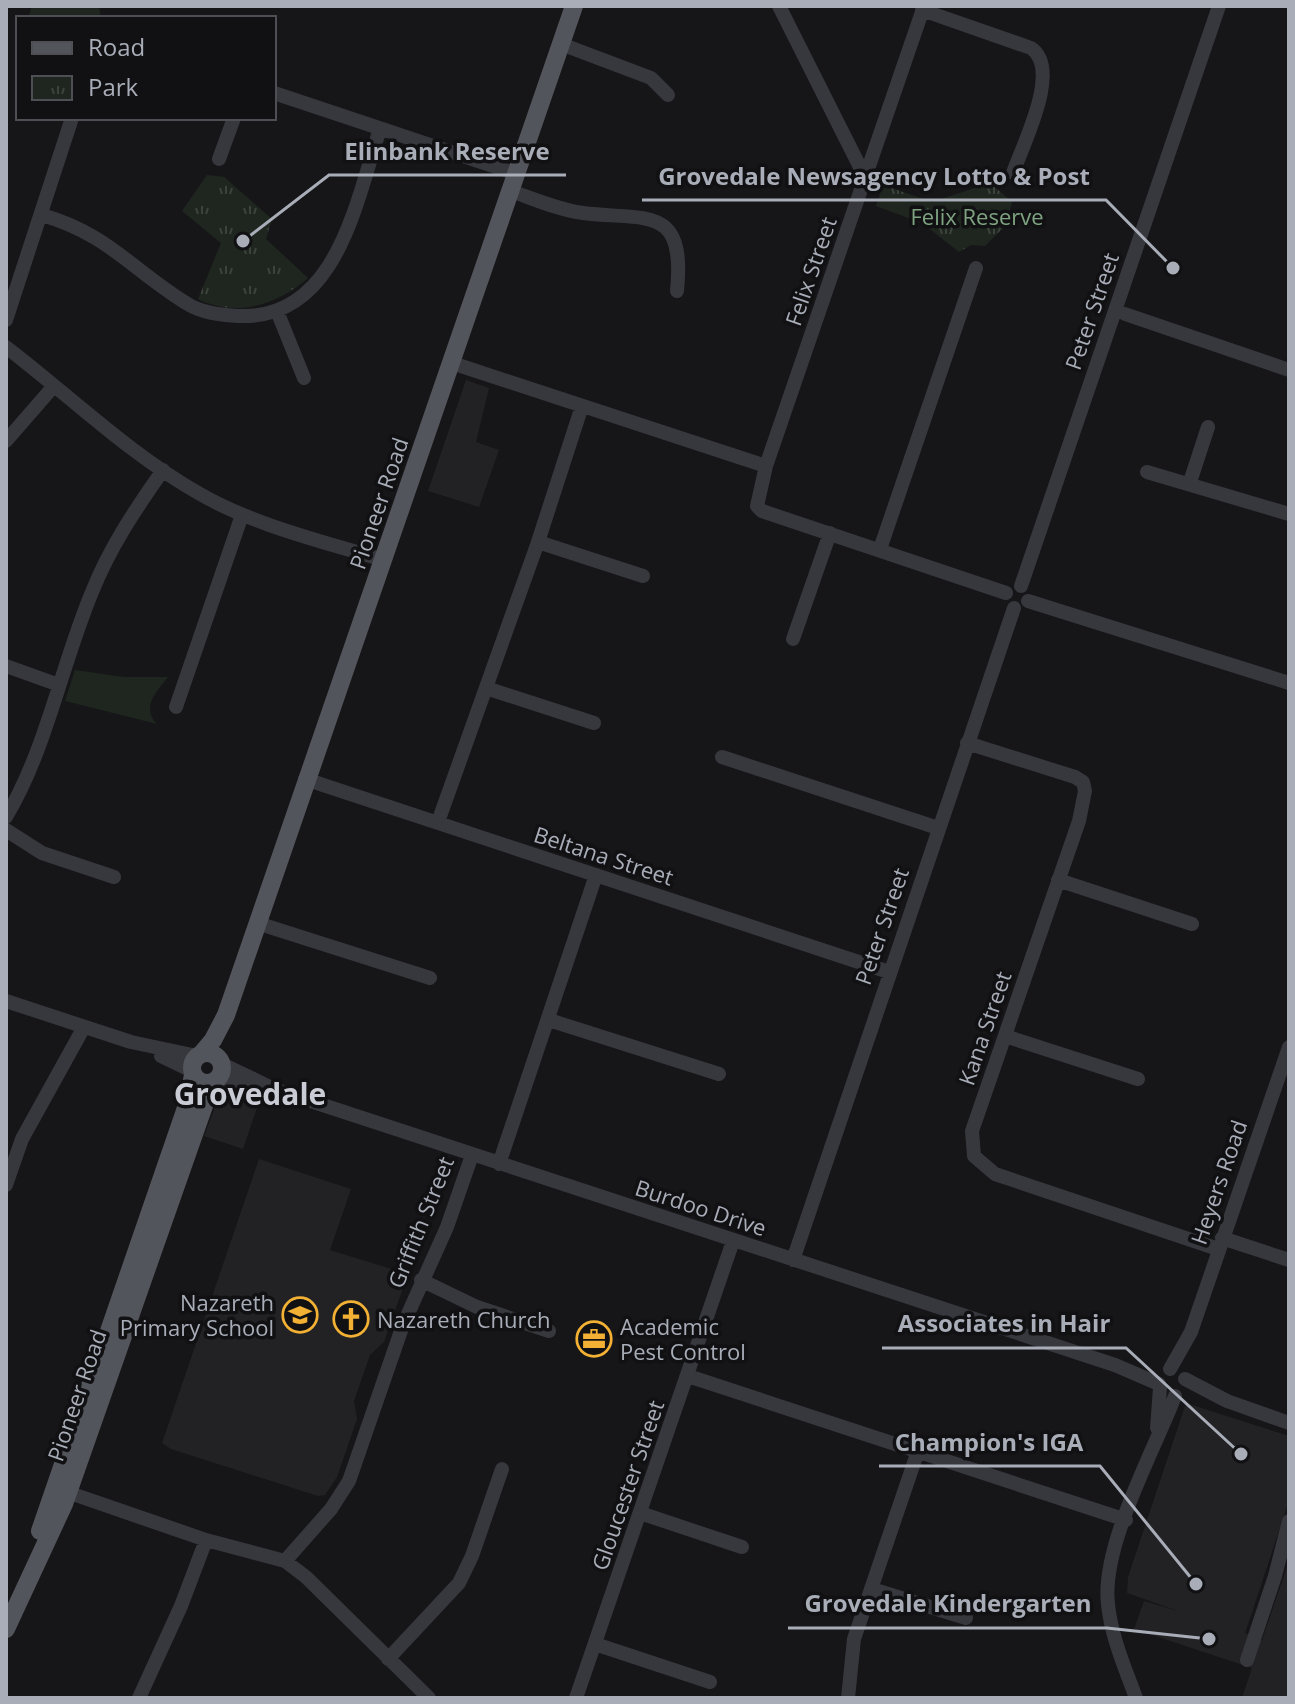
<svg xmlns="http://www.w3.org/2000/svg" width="1295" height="1704" font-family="'Open Sans',sans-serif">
  <defs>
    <pattern id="park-tufts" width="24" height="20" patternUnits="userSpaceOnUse" patternTransform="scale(2)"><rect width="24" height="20" fill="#1e261f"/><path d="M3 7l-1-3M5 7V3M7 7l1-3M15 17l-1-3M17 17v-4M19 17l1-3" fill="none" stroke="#3c433d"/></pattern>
  </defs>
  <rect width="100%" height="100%" fill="#161618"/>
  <path fill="#222225" d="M466 380 489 388 476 442 499 450 479 507 428 491Z
    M229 1092 259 1102 243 1149 204 1136 220 1094Z
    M259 1159 351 1189 330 1250 398 1271 394 1284 403 1288 384 1342 370 1355 354 1401 357 1419 337 1477 325 1495 318 1496 171 1449 162 1443Z
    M1186 1403 1289 1436V1501L1245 1633 1262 1640 1289 1561V1698H1242L1252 1668 1134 1629 1144 1601 1181 1612 1127 1593 1128 1577Z"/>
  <path fill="#1e261f" d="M32 6H99L101 18H28Z
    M75 670 124 677H168C156 692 141 707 157 724L65 701Z"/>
  <path fill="url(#park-tufts)" d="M207 175 224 177 272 219 266 239 308 278C277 305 236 318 198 299L221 243 182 211Z
    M990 183 1012 202 1006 225 985 246 971 245 959 252 922 223 876 206 883 185 932 202Z"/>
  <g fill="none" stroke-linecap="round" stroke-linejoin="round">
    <path stroke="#37383d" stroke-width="14" d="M779 6 865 177
      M924 6 766 466 757 506 762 511 1006 593
      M922 10 1031 48C1062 69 1023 144 1013 173
      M561 44 651 78 668 95
      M274 93 517 174
      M219 159 234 118
      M511 191C534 199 559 210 583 213 645 221 686 203 677 291
      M42 215C108 234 131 269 186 303 201 313 221 315 239 316 337 320 356 201 380 129
      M277 311 304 378
      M1125 314 1289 370
      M6 320 72 118
      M6 347C70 396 129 454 200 494 256 526 322 541 383 560
      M452 363 766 466
      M6 441 53 387
      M1147 472 1289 514
      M1190 482 1208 427
      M538 542 643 576
      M880 549 976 268
      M1021 586 1219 6
      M1028 601 1289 683
      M793 639 830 533
      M6 666 59 685
      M486 688 594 723
      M176 707 242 515
      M967 743 1075 777 1083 782 1085 791 1079 821 972 1131 974 1156 995 1174 1218 1249
      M722 757 938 828
      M305 779 889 972
      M6 817C47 748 61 666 92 592 110 547 135 510 163 470
      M438 822 538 542 582 406
      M6 830 42 853 114 877
      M1058 880 1192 924
      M257 923 430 978
      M6 1001 131 1042 197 1056
      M549 1020 719 1074
      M1005 1036 1138 1079
      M161 1056 192 1071
      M222 1064 274 1089 1115 1365 1159 1384
      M218 1080 258 1086
      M499 1164 596 875
      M6 1185 22 1139 84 1027
      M1222 1238 1289 1260
      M793 1260 1014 608
      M421 1280 477 1307 549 1331
      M1170 1369 1191 1332 1289 1047
      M688 1376 1126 1520
      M1185 1379 1227 1401 1289 1423
      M1157 1428 1160 1388
      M67 1492 206 1540 285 1561 306 1577 429 1698
      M640 1513 742 1547
      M285 1561 331 1509 349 1481 403 1325 447 1227 472 1155
      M872 1589 966 1618
      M595 1644 710 1682
      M388 1659 459 1583 472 1556 502 1469
      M1247 1660 1275 1576 1289 1521
      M139 1698 181 1606 206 1540
      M576 1698 733 1241
      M848 1698 854 1639 918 1451
      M1136 1698C1125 1668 1111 1636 1108 1604 1101 1546 1154 1451 1175 1396"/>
    <path stroke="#53555c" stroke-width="18" d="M192 1068a15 15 0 1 1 30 0a15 15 0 1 1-30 0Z
      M202 1053 213 1040 226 1015 574 6
      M40 1531 187 1105 193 1075
      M6 1629 64 1504 212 1083"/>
  </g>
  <defs>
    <symbol id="school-ring" viewBox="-11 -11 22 22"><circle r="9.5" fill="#111113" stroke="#f2b134" stroke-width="1.5"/><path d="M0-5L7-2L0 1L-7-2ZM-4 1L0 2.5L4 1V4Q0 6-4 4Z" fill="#f2b134"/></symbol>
    <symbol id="church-ring" viewBox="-11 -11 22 22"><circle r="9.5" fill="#111113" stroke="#f2b134" stroke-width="1.5"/><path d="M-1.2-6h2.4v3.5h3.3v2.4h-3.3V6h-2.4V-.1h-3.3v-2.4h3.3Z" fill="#f2b134"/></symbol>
    <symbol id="office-ring" viewBox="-11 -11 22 22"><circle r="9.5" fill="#111113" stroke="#f2b134" stroke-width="1.5"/><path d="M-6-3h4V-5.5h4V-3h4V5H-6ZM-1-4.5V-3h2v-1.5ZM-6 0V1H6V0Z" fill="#f2b134"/></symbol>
  </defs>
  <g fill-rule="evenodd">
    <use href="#school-ring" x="280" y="1295" width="40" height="40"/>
    <use href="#church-ring" x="331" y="1299" width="40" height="40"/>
    <use href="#office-ring" x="574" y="1319" width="40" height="40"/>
  </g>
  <g text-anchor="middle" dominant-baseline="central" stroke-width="7" stroke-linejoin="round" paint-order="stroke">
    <g font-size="22" fill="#7fa381" stroke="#111113">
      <text x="977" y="216">Felix Reserve</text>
    </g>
    <g font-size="22" fill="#a8adb8" stroke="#111113">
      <text transform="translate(810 271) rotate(-71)">Felix Street</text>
      <text transform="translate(1091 311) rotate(-71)">Peter Street</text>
      <text transform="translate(378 503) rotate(-71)">Pioneer Road</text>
      <text transform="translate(604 855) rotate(18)">Beltana Street</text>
      <text transform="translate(881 926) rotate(-71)">Peter Street</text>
      <text transform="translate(984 1028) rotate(-71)">Kana Street</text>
      <text transform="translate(1218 1182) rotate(-71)">Heyers Road</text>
      <text transform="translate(701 1207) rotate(18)">Burdoo Drive</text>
      <text transform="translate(420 1222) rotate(-68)">Griffith Street</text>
      <text transform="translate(76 1395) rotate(-71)">Pioneer Road</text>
      <text transform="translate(627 1485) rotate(-71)">Gloucester Street</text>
    </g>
    <g font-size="22" fill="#a8adb8" stroke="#111113" text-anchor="start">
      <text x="274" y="1302" text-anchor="end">Nazareth<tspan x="274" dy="25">Primary School</tspan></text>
      <text x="377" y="1319">Nazareth Church</text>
      <text x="620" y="1326">Academic<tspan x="620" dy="25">Pest Control</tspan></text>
    </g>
    <g font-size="30" font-weight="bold" fill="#c9ccd4" stroke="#111113">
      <text x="250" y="1093">Grovedale</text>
    </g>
  </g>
  <path fill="none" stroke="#a8adb8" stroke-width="3" d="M243 241L329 175H566M1173 268L1106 200H642M1241 1454L1126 1348H882M1196 1584L1100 1466H879M1209 1639L1107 1628H788"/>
  <g fill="#a8adb8" stroke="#111113" stroke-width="3">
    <circle cx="243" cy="241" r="8"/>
    <circle cx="1173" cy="268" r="8"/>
    <circle cx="1241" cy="1454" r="8"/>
    <circle cx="1196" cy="1584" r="8"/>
    <circle cx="1209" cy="1639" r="8"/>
  </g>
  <g font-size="24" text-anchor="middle" font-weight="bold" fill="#a8adb8" stroke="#111113" stroke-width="7" stroke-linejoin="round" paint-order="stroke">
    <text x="447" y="160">Elinbank Reserve</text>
    <text x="874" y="185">Grovedale Newsagency Lotto &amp; Post</text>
    <text x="1004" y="1332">Associates in Hair</text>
    <text x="989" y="1451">Champion's IGA</text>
    <text x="948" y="1612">Grovedale Kindergarten</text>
  </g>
  <rect width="1295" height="1704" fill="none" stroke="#a8adb8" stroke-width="16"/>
  <rect x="16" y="16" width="260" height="104" fill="#111113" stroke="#4d4f55" stroke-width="2"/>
  <rect x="32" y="42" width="40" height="12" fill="#53555c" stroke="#4d4f55" stroke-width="2"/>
  <text x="88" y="56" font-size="24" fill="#a8adb8">Road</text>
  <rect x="32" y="76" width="40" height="24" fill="url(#park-tufts)" stroke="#4d4f55" stroke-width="2"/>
  <text x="88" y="96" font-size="24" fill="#a8adb8">Park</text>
</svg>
